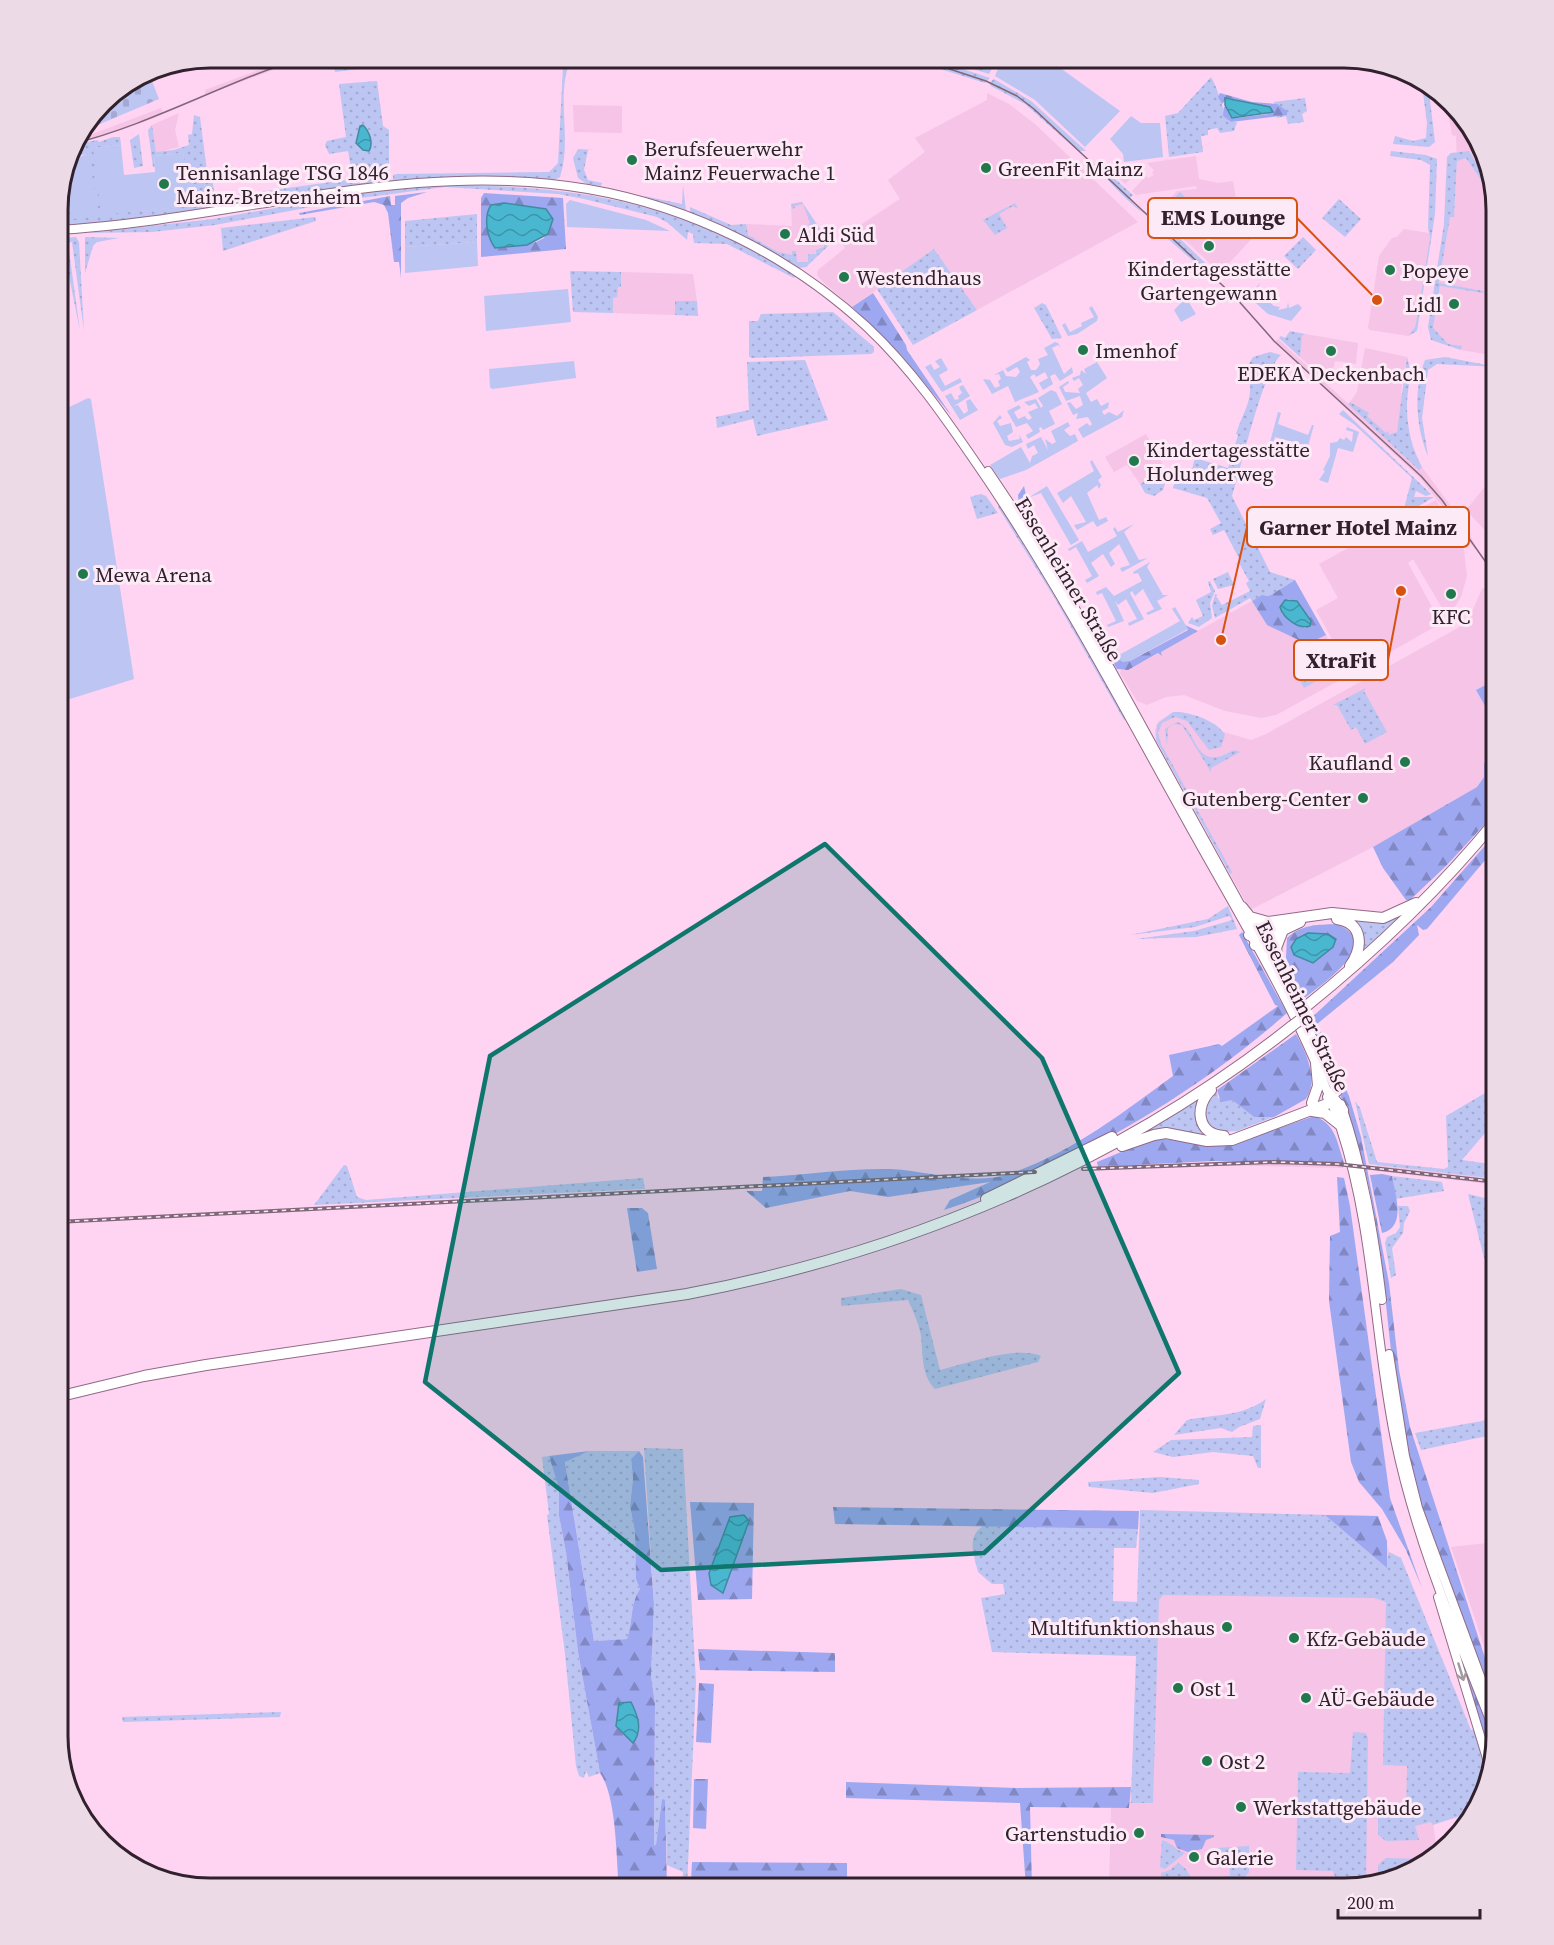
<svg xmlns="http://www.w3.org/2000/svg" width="1554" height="1945" font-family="'Source Serif 4',serif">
  <defs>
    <pattern id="grass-dots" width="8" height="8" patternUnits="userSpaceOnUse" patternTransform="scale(1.5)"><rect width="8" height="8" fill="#bdc5f3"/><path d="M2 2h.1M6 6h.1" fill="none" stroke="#a3a9d1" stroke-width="1.8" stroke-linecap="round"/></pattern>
    <pattern id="forest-firs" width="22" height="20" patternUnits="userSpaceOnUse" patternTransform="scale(1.5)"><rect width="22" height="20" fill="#9da8f0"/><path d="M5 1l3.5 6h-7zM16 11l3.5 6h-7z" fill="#8188c3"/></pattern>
    <pattern id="cemetery-stones" width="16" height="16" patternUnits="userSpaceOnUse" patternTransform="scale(1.5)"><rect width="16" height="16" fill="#bdc5f3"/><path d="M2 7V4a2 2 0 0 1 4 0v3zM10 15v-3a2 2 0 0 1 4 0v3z" fill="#a3a9d1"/></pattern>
    <pattern id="water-waves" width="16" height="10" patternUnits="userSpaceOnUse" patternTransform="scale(1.5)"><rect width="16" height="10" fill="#4ab7d1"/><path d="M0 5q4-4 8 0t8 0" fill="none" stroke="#3e94aa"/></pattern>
  </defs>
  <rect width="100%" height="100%" fill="#ffd3f2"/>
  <path fill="#f5c4e6" d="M293 57H309L205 95V90Z
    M987 93 1009 104 1035 124 1138 222 977 310 934 249 852 307 822 281 817 275 818 270 845 248 839 239 900 199 888 180 925 152 915 138 987 100Z
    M1446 101 1471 124 1497 209V275L1492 292 1439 284 1450 216 1454 217 1457 161 1456 136 1452 135Z
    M573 105 622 106V133L574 132Z
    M161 108 163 113 78 144 82 138Z
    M179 113 175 130 179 147 156 153 152 125Z
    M1196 156 1199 179 1218 183 1233 181 1238 210 1258 232 1220 273 1182 237 1185 232 1161 209 1177 191 1197 189 1196 186 1136 195 1132 191 1146 176 1148 178 1154 175 1152 173 1154 170 1147 163Z
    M1107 167H1128L1135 174 1125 184Z
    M802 202 828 241 827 247 805 267 748 235 746 230V224L792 226 791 204Z
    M1404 229 1429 233 1430 237 1419 309 1415 327 1408 336 1370 330 1368 328 1379 256 1392 238 1397 237Z
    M621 272 693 274 697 301H676L675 315 613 313V297L618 286H621Z
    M1440 286 1497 293V356L1461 350 1462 346 1448 344 1436 333 1433 328Z
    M1305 334 1358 343 1356 364 1335 361 1330 385 1300 357 1302 336Z
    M1278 339 1419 469 1422 467 1469 531 1476 550 1421 479 1275 342Z
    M1365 348 1407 357 1401 393 1404 394 1397 433 1394 436 1388 435 1350 402 1357 392Z
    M1146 434 1163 465 1147 474 1149 479 1140 484 1127 465 1114 472 1105 457Z
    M1497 467V543L1466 510 1491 479 1488 476Z
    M1436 500 1458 535 1464 550 1467 576 1461 597 1451 613H1445L1413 559 1408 563 1438 618V625L1351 674 1316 610 1338 598 1319 564Z
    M1496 583 1497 679 1476 690 1497 725V755L1484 763V777L1477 787 1373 847 1250 910 1156 740 1155 730 1159 721 1170 714 1182 712 1224 732 1251 740 1266 734 1458 628 1470 616 1482 589Z
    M1252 601 1267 625 1306 644 1326 635 1349 675 1276 715 1261 718 1225 711 1184 695 1166 697 1147 705 1137 701 1120 673 1121 670H1128L1159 653 1161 656 1160 652Z
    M1268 1160 1344 1163V1168L1212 1165 1078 1171 1086 1168Z
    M1377 1165 1497 1179V1185L1377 1171Z
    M1141 1511 1378 1516 1389 1552 1401 1558 1437 1854 1430 1862 1345 1888H1109L1111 1808H1130L1136 1691Z
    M1497 1542V1685L1451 1547Z"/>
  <path fill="url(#grass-dots)" d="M332 57H359V69L335 72Z
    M511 57 514 65H524V57L527 65 537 64V57H572C554 94 573 137 560 177L554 180 494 177 435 179 70 227 68 218 57 203 58 198 63 199 67 207 88 154 73 156 78 144 97 140 99 142 113 137H120L121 145 94 148 127 212 189 206 183 153 154 156 155 167H153L148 130 152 125 156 152 174 150 189 145 188 135 192 134 194 115 200 117 207 171H211L215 198 353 179 348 151 329 154 325 145 327 141 346 137 339 84 377 81 383 126 389 130V180H393V175L397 174 549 172 558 163 563 67H514Z
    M912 57H926L990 78 985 83 921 63Z
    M935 57 985 66 990 57H998L989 74Z
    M1211 77C1220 92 1221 109 1230 122H1237L1234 131 1220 133 1217 128 1208 130V135L1201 136 1203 152 1169 157 1165 116 1178 113Z
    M1421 78 1428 84 1435 142 1429 147 1393 144 1395 136 1413 141 1426 138 1427 123Z
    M994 79 1031 101 1086 151H1078L1025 104 991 86 989 83Z
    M1305 98 1307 111 1302 114 1304 122 1288 124 1286 116 1277 118 1274 102Z
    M139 134 143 166 134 168 130 140Z
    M578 149 594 150H588L584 170 588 180 602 183 601 186 587 184 578 178 573 158Z
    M1391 151 1426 155 1437 159 1435 214 1417 331 1408 336 1415 327 1419 308 1430 237 1428 228 1430 165 1421 160 1390 156Z
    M1469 151 1491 188 1488 190 1466 158 1457 161 1454 217H1450L1439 283 1484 291 1483 293 1440 286 1433 328 1448 344 1462 346 1461 350 1431 340 1428 327 1444 224 1447 157 1451 153Z
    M1097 163 1133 195 1129 199 1144 214C1124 199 1112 183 1094 166Z
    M423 185C567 184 671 197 796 275L794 278 727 244 694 243 693 234 688 232 687 240 668 223 657 217 584 199 558 194 445 187 353 199 215 225 152 232 87 233 213 219 342 196Z
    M683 185 686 211 690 212V207L731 225 746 224 748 235 778 252 792 255V251H796L797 262H808V254H816V250L824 247 823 235H820L816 225H808L810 223 803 204 794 206 795 208 792 209 791 204 802 202 828 241 827 247 806 267 799 268 756 244 644 196 682 204Z
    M1339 199 1361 219 1345 237 1322 218Z
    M1015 203 1018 209 1013 206 999 214 1007 228 995 235 983 220Z
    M477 214V242L405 247V221Z
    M315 217 316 221 223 251 221 228Z
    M1174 233 1222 279 1215 280 1167 238 1168 235Z
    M76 237 79 242 84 331 72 242 68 243 80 331 65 256 57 246V239Z
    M85 237 119 238 97 242 93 246 85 273Z
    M1303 237 1316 250 1298 269 1284 256Z
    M934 249 977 310 913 345 877 289Z
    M570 271 621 272V287H618L617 297 613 298V313L573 312Z
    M675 301H697L698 316 675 315Z
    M1042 303 1046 305 1062 338 1052 339 1034 308Z
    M833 312 874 347V352L871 354 751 358 749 356V321H758L761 314Z
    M1290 331 1305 334 1302 336 1300 357 1279 338 1281 336 1285 338Z
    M1270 352 1281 355C1263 370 1241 468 1232 496L1270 572 1295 580 1269 596 1262 595 1252 601 1250 598 1215 618 1212 606 1215 594 1218 595 1216 596 1222 605 1250 591 1246 583 1249 581 1239 563 1235 565 1240 560 1224 530 1213 535 1210 529 1221 523 1207 498 1173 488 1177 474 1190 477 1195 458 1228 468 1238 435 1236 434C1244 408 1256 399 1247 367L1253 357Z
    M1407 357C1413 375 1407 387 1407 407 1407 428 1412 449 1422 467L1419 470 1348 404 1350 402 1369 413 1367 416 1386 433 1389 431 1388 435 1397 432Z
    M1445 357 1497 367 1437 364 1428 370 1422 418 1428 456C1416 428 1413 390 1425 360Z
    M805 360 828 420 757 436 753 419 717 428 716 417 749 410 747 362Z
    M1343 410 1431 494 1426 496 1416 491 1414 497H1434L1402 516 1412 478 1355 425 1339 414Z
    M1163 465 1168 474 1163 490 1154 496 1145 493 1140 484 1149 479 1147 474Z
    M981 494 986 496 998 513 977 519 970 497Z
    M1001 505 1127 718 1124 720 1054 597 998 507Z
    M1228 572 1234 585 1218 589 1213 579Z
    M1210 581 1215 591 1210 603 1212 618 1199 627 1188 623 1192 617 1194 620 1203 616 1196 600 1211 592 1208 582Z
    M1332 656 1340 668 1304 688 1294 670 1313 660 1319 661Z
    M1366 688 1364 691 1387 732 1365 744 1356 727 1351 730 1337 705H1333Z
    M1173 712C1189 711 1218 721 1225 735L1221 747 1209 750 1187 721 1175 717 1162 723 1158 733 1161 744 1232 872 1230 874 1156 740 1157 724Z
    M1177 722C1195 727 1194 761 1217 757 1224 756 1229 752 1235 750L1240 752 1211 768V772L1182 725 1174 724 1168 728 1167 745 1165 729Z
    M1228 906 1237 929 1196 937 1136 939 1194 931 1229 921 1232 919 1229 916 1195 927 1130 935 1208 919Z
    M1398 918 1363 952 1364 938 1351 920 1381 922Z
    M1497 1086V1119L1462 1160 1497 1165V1179L1369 1164 1355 1101 1360 1108 1377 1162 1444 1169 1448 1167 1446 1116Z
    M1217 1090 1218 1098 1232 1100 1254 1117H1274L1237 1131 1218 1132 1203 1119 1209 1096Z
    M1200 1098 1211 1137 1140 1136Z
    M344 1165 347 1166 357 1197 366 1200 643 1178 645 1189 314 1205Z
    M1392 1176 1442 1182 1444 1191 1395 1199Z
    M1468 1194 1497 1201V1289L1492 1290Z
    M1398 1206H1408L1410 1211 1404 1223 1403 1233 1392 1248 1396 1275 1391 1278 1385 1243 1387 1237 1396 1233 1400 1227Z
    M901 1289 921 1295 940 1370C965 1364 1017 1345 1041 1356L1038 1362 935 1389C921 1375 923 1354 921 1336 919 1324 913 1311 908 1300L841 1306V1298Z
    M1266 1399 1260 1419 1239 1427 1232 1432 1221 1428 1174 1435 1187 1420C1215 1414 1242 1417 1266 1399Z
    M1482 1421 1487 1436 1421 1450 1415 1433Z
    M1261 1425V1468H1258L1253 1456 1213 1452 1173 1457 1153 1452 1171 1440 1252 1437 1253 1426Z
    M644 1448 683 1449 696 1682 687 1888H682L683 1872 667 1865 665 1801 662 1799 656 1846 654 1847 655 1704 651 1675 654 1604Z
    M589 1451H639L631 1459 633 1478 630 1506 635 1532 636 1578 640 1589C630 1603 633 1623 627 1639L594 1641 565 1461Z
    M549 1456 559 1489V1516L566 1552 578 1652 600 1773 589 1777 586 1771 584 1778 579 1776 576 1766 565 1654 547 1515 549 1514 542 1457Z
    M1160 1477 1199 1480V1484L1153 1493 1089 1487 1088 1482Z
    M1140 1510 1325 1515 1386 1567 1389 1552 1401 1558 1471 1730H1474L1487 1772 1477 1811 1469 1819 1466 1814 1433 1825 1431 1822 1415 1826 1419 1840 1386 1841 1378 1835V1817H1406L1407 1766 1383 1765 1386 1602 1374 1598 1163 1595 1159 1600 1153 1803H1131L1136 1656 992 1652 981 1598 1005 1594 1003 1584H992L978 1572C974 1555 966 1537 983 1526L1138 1529 1136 1548H1114L1113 1601 1137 1602Z
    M281 1712 280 1717 123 1722 122 1717Z
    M1353 1732 1366 1733 1368 1738 1366 1882 1339 1888 1333 1871 1296 1870 1298 1772 1350 1773Z
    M1162 1840C1172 1843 1175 1850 1185 1853L1165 1869 1160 1867Z
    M1249 1846V1872L1237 1886 1226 1882 1225 1876H1230L1229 1861 1223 1852 1218 1854 1217 1848Z
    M1386 1858 1425 1859 1426 1863 1378 1878V1865Z
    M1178 1863C1188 1869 1192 1876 1192 1888H1182L1179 1884 1175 1888H1161V1873L1170 1870Z"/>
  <path fill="url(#forest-firs)" fill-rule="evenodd" d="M1220 93 1252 102 1277 104 1287 111V115L1231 122 1223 116 1224 107H1226L1232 118H1236L1268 114 1270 107 1228 98 1222 104 1218 97Z
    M427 192 408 198 401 203V278L399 262H394L388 213 384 205 374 202 300 215 299 213 390 196 391 205H395V196Z
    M484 193 563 198 566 249 481 257V198ZM504 203 546 209 553 219 544 238 536 242 495 248 489 235Z
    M873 293 906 345 907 350 951 415 901 355 852 307Z
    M1024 486 1030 513 1053 548 1050 554 1019 505 1018 495Z
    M1295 580 1326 635 1307 644 1267 625 1252 601 1262 595 1269 596ZM1288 599 1297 601 1311 621 1305 628 1282 614 1281 605Z
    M1185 625 1198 631 1161 652 1162 656 1158 653 1128 670 1117 669 1104 647 1107 644 1118 659 1130 661 1188 630Z
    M1497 679V725H1496L1476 690Z
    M1484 762 1497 782V811L1446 866 1410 900H1406L1383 868 1373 847 1477 787 1484 777Z
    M1497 832V846L1427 929 1423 930 1417 925 1419 935 1393 962 1317 1024 1349 1096 1361 1137 1389 1283 1399 1370 1410 1427 1497 1695V1713C1467 1635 1433 1556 1412 1474 1387 1378 1389 1275 1367 1178 1354 1123 1332 1073 1308 1021L1431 907Z
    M1336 924C1387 943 1319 986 1301 1001L1293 986 1295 981 1286 958 1287 938C1302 924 1317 925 1336 924Z
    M1242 932 1287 1013C1192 1097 1065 1170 944 1210L950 1200 990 1182 888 1197 850 1191 766 1208 746 1191H762L763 1177C805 1175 849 1168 891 1169 928 1171 973 1186 1009 1174 1071 1153 1121 1114 1173 1076L1169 1055 1219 1044 1222 1046 1278 1006 1275 1005 1239 935Z
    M1296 1034C1306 1052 1319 1080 1306 1099L1274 1117H1254L1232 1100 1221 1102 1217 1090Z
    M1314 1116C1336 1124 1337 1142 1344 1163L1212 1161 1098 1167 1097 1162 1150 1140 1165 1139 1215 1146 1231 1145Z
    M1382 1174 1392 1176C1395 1194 1407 1227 1382 1233L1370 1175Z
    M1337 1177 1344 1178 1350 1206 1390 1498 1422 1588 1406 1550 1382 1509 1359 1482 1351 1462 1329 1301 1330 1236 1340 1232Z
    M627 1208H642L648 1213 657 1269 637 1272Z
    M589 1451 565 1462 594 1641 627 1639C633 1623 630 1603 640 1589L636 1579 635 1532 630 1506 633 1478 631 1459 639 1451 643 1457 654 1604 651 1675 655 1704 654 1846 656 1845 662 1799 665 1800 667 1888H619C616 1858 617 1797 600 1773L578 1652 566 1552 559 1516V1489L549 1456ZM631 1702C637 1717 644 1729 633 1743L616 1726 619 1703Z
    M690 1502 754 1503 752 1599 698 1600ZM730 1518 711 1585 709 1573Z
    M833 1507 1139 1511 1138 1529 835 1524Z
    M1325 1515 1378 1516 1387 1541V1568Z
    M698 1649 835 1653V1672L700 1670Z
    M1460 1659H1462L1495 1745 1491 1759Z
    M699 1683 714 1684 711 1743 696 1742Z
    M694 1779H708L706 1829 693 1828Z
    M846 1782 1016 1788 1131 1787 1129 1808 1030 1807 1032 1888H1026L1020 1803 846 1798Z
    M1161 1834 1214 1835V1837L1206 1840 1202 1849 1188 1852 1177 1848 1174 1840 1161 1837Z
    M692 1862 847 1863V1883L691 1882Z"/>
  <path fill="url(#cemetery-stones)" d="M148 71 159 99 81 132 109 95Z"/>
  <path fill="#bdc5f3" d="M1003 57H1045L1120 111 1085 147 1035 100 995 76Z
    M1131 116 1141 123H1160L1163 157 1124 162 1123 154 1110 139Z
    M121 145 124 175 155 172 154 156 183 153 190 206 101 215 93 148Z
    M89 153 98 216 73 219 63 200 58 198 67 162Z
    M1180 192 1188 200 1171 219 1163 211Z
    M570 200 646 220 670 231 567 227 566 204Z
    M477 242 478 266 405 273V247Z
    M1261 282 1256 290 1274 306 1280 307 1278 310 1287 308 1288 302 1289 308 1298 304 1302 308 1291 321 1268 314 1248 296Z
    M568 289 571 322 486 331 484 296Z
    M1186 298 1196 314 1181 322 1174 310Z
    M1092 306 1098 317 1097 321 1077 334 1068 336 1062 325 1065 323 1070 332 1082 326 1081 323 1094 317 1089 308Z
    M1055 342 1058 343 1061 348 1058 345 1052 348 1064 374 1072 367 1073 373 1060 381 1055 374 1050 376 1053 384 1043 390 1039 383 1048 378 1045 372 1036 377 1034 374 1030 377 1039 392 1015 402 1008 386 992 394 983 379 990 380 995 388 1000 386 998 381 1001 379 999 374 994 375 1003 370 1006 376 1016 377 1020 372 1017 367 1008 372 1005 369 1026 357 1030 360 1027 362 1031 370H1036L1040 364 1038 359 1048 355 1044 348Z
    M941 358 948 370 939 375 945 386 960 378 962 382 942 392 925 367 931 364 934 370 940 367 935 361Z
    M574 361 576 378 492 389 490 387 489 369Z
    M1097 362 1107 378 1086 393 1091 402 1097 399 1101 406 1109 402 1108 408 1102 411 1104 415 1109 412 1117 416 1124 410 1122 417 1083 438 1078 429 1087 423 1090 426 1092 424 1088 417 1076 419 1078 413 1073 415 1067 403 1070 402 1076 409 1083 405 1080 396 1066 401 1059 387 1068 381 1069 383 1063 387 1065 392 1080 393 1078 389 1083 385 1079 378 1074 381 1072 378 1080 375 1081 370 1086 374 1084 369Z
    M963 385 970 396 954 406 958 405 964 414 968 411 966 401 970 399 978 410 960 420 945 396 951 393 955 400 959 399 958 396 962 393 959 387Z
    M1051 390 1056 392 1062 404 1049 411 1055 424 1043 430 1041 427 1039 428 1040 432 1028 439 1026 435 1033 431 1027 423 1016 427 1007 411 1019 405 1021 408 1014 412 1018 419 1025 416 1028 420 1032 418 1028 412 1038 408 1035 403 1029 406 1024 402 1036 399 1041 408 1043 406 1038 398Z
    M88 398 91 399 134 679 57 703V413Z
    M1278 412 1281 413 1278 424 1308 435 1312 425H1314L1308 446 1275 437 1272 447 1269 446Z
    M1000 415 1002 418 997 421 1000 426 1011 423 1013 432 1007 436 1009 441 1020 439 1019 434 1023 442 1012 447 1005 445 993 423Z
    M1068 422 1070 426 1064 430 1070 436 1075 434 1078 441 1026 470 1000 479 990 465 1021 447 1030 463 1032 456 1038 453 1034 445 1028 449 1026 444 1041 437 1048 450 1045 439 1052 444 1056 442 1051 431Z
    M1347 427 1359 432 1353 452 1338 448 1328 483 1319 480 1325 471 1323 470 1330 456V443L1337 442 1340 438 1344 440 1346 437 1352 442 1353 432 1346 430Z
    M1092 460 1102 477 1098 480 1101 485 1099 489 1097 485 1087 493 1099 520 1106 517 1108 521 1097 527 1093 521 1077 530 1074 525 1086 522 1071 496 1063 503 1057 493 1094 471 1090 462Z
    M1047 486 1079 540 1071 545 1041 493 1028 498Z
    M1134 524 1124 532 1139 560 1148 558 1122 572 1120 568 1130 565 1119 544 1109 553 1115 564 1111 567 1103 554 1091 563 1099 576 1087 583 1085 580 1092 576 1076 547 1069 551 1068 549 1082 541 1088 552 1117 536 1113 529 1115 527 1118 532Z
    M1150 562 1147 567 1163 595H1168L1157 601 1162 609 1148 615 1146 613 1154 609 1143 589 1135 596 1132 591 1130 593 1144 619 1129 626 1128 623 1137 619 1126 599 1118 605 1115 601 1124 621 1108 627 1107 625 1116 621 1102 593 1097 595 1096 592 1106 587 1114 596 1142 581 1138 573 1134 574 1133 572Z
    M1175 607 1188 629 1130 661 1123 662 1118 659 1107 644 1112 642 1121 654 1180 621 1172 609Z
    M1488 1418 1497 1444V1463L1482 1421Z"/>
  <path fill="url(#water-waves)" stroke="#428aa0" stroke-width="1.5" d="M1225 98 1270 107 1273 112 1232 118 1225 105Z
    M363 125C369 131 374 143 369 151L363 150 356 143 360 126Z
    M504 203 546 209 553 219 548 234 527 245 495 248C487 237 483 217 491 205Z
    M1285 600 1297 601 1311 621 1310 626C1299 630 1283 618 1280 607Z
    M1308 933 1328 934 1336 939 1333 947 1313 963 1294 955 1291 947 1296 939Z
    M744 1515 749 1521 723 1593 711 1585 709 1573 730 1517Z
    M631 1702C638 1716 643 1730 633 1743L616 1726 619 1703Z"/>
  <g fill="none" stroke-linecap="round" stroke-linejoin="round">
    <defs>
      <path id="secondary" d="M57 230C234 220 411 158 588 189 692 207 789 255 867 327 915 372 950 425 987 479 1059 586 1120 701 1183 814 1239 916 1304 1018 1341 1129 1374 1230 1374 1336 1395 1439 1416 1542 1459 1640 1497 1738
        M988 471 1039 547 1110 668 1307 1026 1337 1092
        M1341 1104C1363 1168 1374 1233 1382 1300
        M1389 1354 1405 1456 1418 1508 1497 1722
        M1438 1597 1489 1765"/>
      <path id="motorway" d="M1242 907 1250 917 1268 922 1332 913 1383 918 1416 903
        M1337 919C1364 923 1363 948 1350 966
        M1249 935 1262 940 1300 922
        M1255 945 1257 935 1279 923
        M1281 978 1276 948 1283 930
        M1304 1008C1375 951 1440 889 1497 819
        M1211 1090C1194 1106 1197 1135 1224 1136
        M1328 1097 1334 1099 1343 1110
        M1312 1103 1318 1086 1316 1063
        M1312 1111 1325 1113 1339 1124
        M1122 1146 1154 1135 1166 1133 1207 1141 1232 1140 1327 1104 1332 1099 1336 1087
        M986 1199 1112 1137
        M57 1397 144 1376 206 1365 687 1294C907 1252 1116 1165 1292 1026"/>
    </defs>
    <use href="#secondary" stroke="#916a86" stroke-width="10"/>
    <use href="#motorway" stroke="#916a86" stroke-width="12"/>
    <use href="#secondary" stroke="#fff" stroke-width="8"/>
    <use href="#motorway" stroke="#fff" stroke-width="10"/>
    <path stroke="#806679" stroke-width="1.5" d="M913 57 986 81 1017 96 1034 109 1236 298 1274 341 1421 476 1442 500 1497 578
      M72 144C153 124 226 81 306 57"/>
    <defs>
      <path id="rail" d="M1083 1169 1274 1162 1337 1164 1497 1182
        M57 1222 1035 1172"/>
    </defs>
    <use href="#rail" stroke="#806679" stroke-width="4"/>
    <use href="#rail" stroke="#fceaf6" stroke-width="1.5" stroke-dasharray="4.5" stroke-linecap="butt"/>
    <defs>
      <path id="motorway-bridge" d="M1292 1026 1308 1014"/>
    </defs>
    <use href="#motorway-bridge" stroke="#916a86" stroke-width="12" stroke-linecap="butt"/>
    <use href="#motorway-bridge" stroke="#fff" stroke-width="10"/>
  </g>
  <defs><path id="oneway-shaft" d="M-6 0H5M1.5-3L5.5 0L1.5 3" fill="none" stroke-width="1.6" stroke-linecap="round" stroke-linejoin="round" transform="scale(1.5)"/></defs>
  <use stroke="#a29ba0" href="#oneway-shaft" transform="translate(1461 1672) rotate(73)"/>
  <path fill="#0f766e" fill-opacity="0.2" stroke="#0f766e" stroke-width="4.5" stroke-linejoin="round" d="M825 844 1042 1058 1179 1373 984 1553 661 1570 425 1382 490 1056Z"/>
  <g fill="#20784c" stroke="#fceaf6" stroke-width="2">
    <circle cx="632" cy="160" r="6"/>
    <circle cx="986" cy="168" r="6"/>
    <circle cx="164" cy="184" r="6"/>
    <circle cx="785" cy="234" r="6"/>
    <circle cx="1209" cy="246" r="6"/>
    <circle cx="1390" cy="270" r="6"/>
    <circle cx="844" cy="277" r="6"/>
    <circle cx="1454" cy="304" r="6"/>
    <circle cx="1083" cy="350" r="6"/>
    <circle cx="1331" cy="351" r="6"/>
    <circle cx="1134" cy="461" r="6"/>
    <circle cx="83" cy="574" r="6"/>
    <circle cx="1451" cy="594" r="6"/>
    <circle cx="1405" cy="762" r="6"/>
    <circle cx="1363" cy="798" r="6"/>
    <circle cx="1227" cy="1627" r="6"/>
    <circle cx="1294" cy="1638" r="6"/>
    <circle cx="1178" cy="1688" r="6"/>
    <circle cx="1306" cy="1698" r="6"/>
    <circle cx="1207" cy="1761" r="6"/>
    <circle cx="1241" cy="1807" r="6"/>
    <circle cx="1139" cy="1833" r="6"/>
    <circle cx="1194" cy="1857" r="6"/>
  </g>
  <g text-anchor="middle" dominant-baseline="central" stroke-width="6" stroke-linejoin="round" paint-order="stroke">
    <g font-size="21" fill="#31212d" stroke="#fceaf6" text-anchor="start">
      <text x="644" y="148">Berufsfeuerwehr<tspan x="644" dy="24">Mainz Feuerwache 1</tspan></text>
      <text x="998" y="168">GreenFit Mainz</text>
      <text x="176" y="172">Tennisanlage TSG 1846<tspan x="176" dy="24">Mainz-Bretzenheim</tspan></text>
      <text x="797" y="234">Aldi Süd</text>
      <text x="1209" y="268" text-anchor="middle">Kindertagesstätte<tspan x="1209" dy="24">Gartengewann</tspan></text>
      <text x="1402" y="270">Popeye</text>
      <text x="856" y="277">Westendhaus</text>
      <text x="1442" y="304" text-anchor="end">Lidl</text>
      <text x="1095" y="350">Imenhof</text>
      <text x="1331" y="373" text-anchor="middle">EDEKA Deckenbach</text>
      <text x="1146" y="449">Kindertagesstätte<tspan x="1146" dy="24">Holunderweg</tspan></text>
      <text x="95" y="574">Mewa Arena</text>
      <text x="1451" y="616" text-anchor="middle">KFC</text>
      <text x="1393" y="762" text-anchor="end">Kaufland</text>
      <text x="1351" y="798" text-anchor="end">Gutenberg-Center</text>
      <text x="1215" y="1627" text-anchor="end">Multifunktionshaus</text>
      <text x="1306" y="1638">Kfz-Gebäude</text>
      <text x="1190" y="1688">Ost 1</text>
      <text x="1318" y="1698">AÜ-Gebäude</text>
      <text x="1219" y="1761">Ost 2</text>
      <text x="1253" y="1807">Werkstattgebäude</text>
      <text x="1127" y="1833" text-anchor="end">Gartenstudio</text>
      <text x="1206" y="1857">Galerie</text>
    </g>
    <g font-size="21" fill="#31212d" stroke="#fceaf6">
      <text transform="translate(1069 579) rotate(59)">Essenheimer Straße</text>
      <text transform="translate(1303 1006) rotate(64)">Essenheimer Straße</text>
    </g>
  </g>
  <path d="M0 0H1554V1945H0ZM210 68H1344A142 142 0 0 1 1486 210V1736A142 142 0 0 1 1344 1878H210A142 142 0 0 1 68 1736V210A142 142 0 0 1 210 68Z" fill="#ecdae6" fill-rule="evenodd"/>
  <path fill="none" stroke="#31212d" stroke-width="3" d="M210 68H1344A142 142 0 0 1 1486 210V1736A142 142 0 0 1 1344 1878H210A142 142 0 0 1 68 1736V210A142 142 0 0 1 210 68Z"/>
  <path fill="none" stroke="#d6530f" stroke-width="2" d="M1377 300L1297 218M1221 640L1247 527M1401 591L1388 660"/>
  <g fill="#d6530f" stroke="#fceaf6" stroke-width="2">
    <circle cx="1377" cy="300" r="6"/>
    <circle cx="1221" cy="640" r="6"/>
    <circle cx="1401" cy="591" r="6"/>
  </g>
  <g fill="#fceaf6" stroke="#d6530f" stroke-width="2">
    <rect x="1148" y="198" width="149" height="40" rx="6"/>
    <rect x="1247" y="507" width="222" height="40" rx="6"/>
    <rect x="1294" y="640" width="94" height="40" rx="6"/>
  </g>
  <g font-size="22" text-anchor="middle" font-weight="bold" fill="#31212d">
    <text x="1223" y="225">EMS Lounge</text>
    <text x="1358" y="535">Garner Hotel Mainz</text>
    <text x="1341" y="668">XtraFit</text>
  </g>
  <path d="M1338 1909v9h142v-9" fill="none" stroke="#31212d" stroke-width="3"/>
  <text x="1347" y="1909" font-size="18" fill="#31212d" stroke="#fceaf6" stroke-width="4.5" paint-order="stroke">200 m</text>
</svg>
